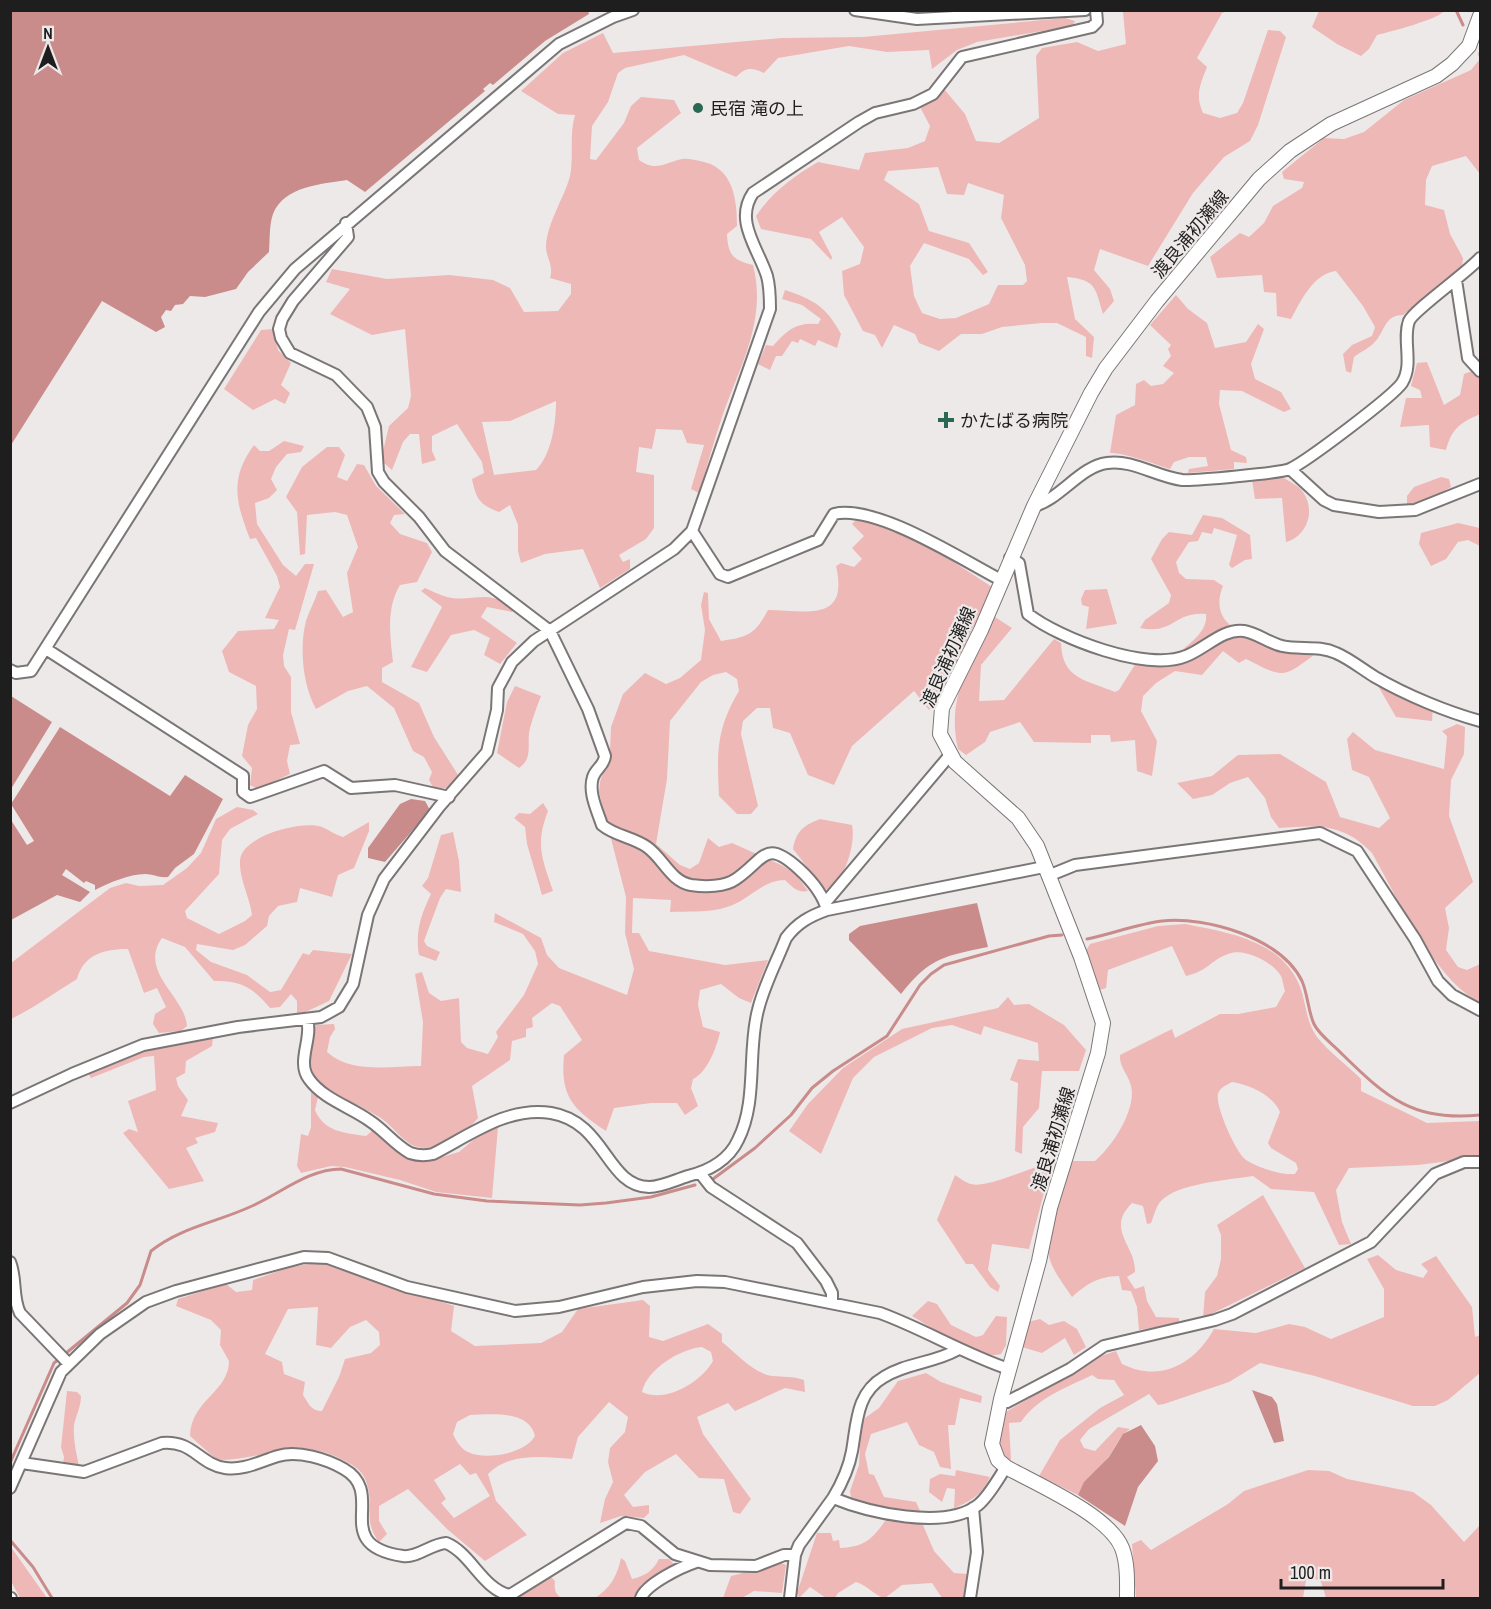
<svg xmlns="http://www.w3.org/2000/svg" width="1491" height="1609" font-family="'Archivo Narrow','Noto Sans JP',sans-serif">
  <rect width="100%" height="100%" fill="#eee9e9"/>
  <path fill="#eeb8b6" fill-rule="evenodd" d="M1125 11H1228L1222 13 1197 58 1207 67C1200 85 1195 95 1203 113L1220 118 1237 113 1243 103 1268 30 1280 31 1286 37 1258 125 1250 141 1224 157 1193 193 1148 266 1100 249 1094 270 1110 289 1114 301 1103 314C1095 287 1096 280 1067 277L1075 319 1094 337 1092 358 1086 356V337L1057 323H1042L1002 327 982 334H961L939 351 919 343 915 334 894 325 882 348 875 335 863 331 844 295 842 271 860 264 864 247 842 217 819 232 832 257 831 260 811 239 761 229 756 216C772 192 794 176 818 162L859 170 865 153 908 148 925 141 930 126 920 107 934 100 944 89 965 114 976 141 999 143 1039 118 1036 56 1042 48 1077 42 1098 51 1126 44 1123 12ZM938 167 947 194 964 195 968 183 1004 195 1001 218 1025 265 1027 281 1023 285H998L989 304 956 318 940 319 922 313 914 296 910 266 924 243 969 259 983 275 988 272 969 243 929 231 919 204 884 180 888 171Z
    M1319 11 1444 10V11C1439 19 1390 32 1377 35L1369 49 1361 56 1337 44 1312 27Z
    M1065 18 1075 21 1073 25 1060 28 977 42 957 50 932 69 929 50 887 52 849 46 778 58 764 73C751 67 746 67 736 77L684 55 625 68 618 73 608 102 592 126 590 159 596 160 624 123 631 106 641 97 674 100 681 113 637 148 639 160C656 172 664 163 682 159 687 158 694 160 700 161 733 167 737 198 737 226L727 234C728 255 733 260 753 265 767 319 741 364 723 414 714 440 707 467 699 493L691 489 704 445 687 443 682 430 656 429 652 449 639 447 636 472 654 475V528L646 539 619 555 623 562 630 559V569L600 588 583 549 545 554 521 563 518 551V525L510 505 499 512C480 505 476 499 472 479L484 473 482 462 457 424 432 436V451L436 460 422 464 419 434H410L403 442 392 470 384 463 383 451 389 426 408 408 411 396 405 329 372 335 330 314 350 289 326 282 332 269 387 279 449 275 493 280 510 288 524 312 558 311 571 294V284L550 278C554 265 546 258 546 246 547 223 565 196 570 176 574 156 569 135 575 115L558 114 521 91 563 53 603 33 613 53 782 38 863 37ZM556 401C556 422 552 454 536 470L494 475 482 422 510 421Z
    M1480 59V174L1466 156 1432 166 1426 180 1425 205 1444 210 1450 234 1463 258 1462 266 1403 315C1384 315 1385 332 1374 343 1368 349 1360 352 1354 357L1351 373 1346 371 1343 354 1352 345 1372 336 1375 327 1363 306 1336 271C1314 273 1300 302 1291 319L1277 316 1276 293 1264 292 1262 275 1217 278 1210 257 1240 233 1249 237 1264 223 1273 206 1302 188 1304 182 1284 179 1282 172 1324 138 1344 139 1364 132 1404 100 1471 70Z
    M785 290C814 300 826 306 841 334L837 348 818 340 815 346 800 339 798 343 792 341 782 356H776L770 370 758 364 766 345 773 346C787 330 796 322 818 324L821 319 802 305 782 299Z
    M1176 295 1188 309 1207 323 1215 348 1246 342 1258 324 1264 329 1251 364 1255 379 1281 392 1291 409 1284 412 1242 391 1220 390 1219 404 1231 450 1246 457 1247 463 1234 462V469L1188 473 1189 469 1208 466 1206 457H1189L1174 462 1170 469C1154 464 1126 453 1110 453L1116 415 1135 405 1136 384 1144 380 1151 386 1163 384 1174 373 1163 366 1171 356 1168 349 1171 345 1150 325Z
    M273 329 278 350 291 363 281 385 290 393 285 404 275 399 253 410 224 389 261 330Z
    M1427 362 1444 405 1460 395 1464 374 1472 371 1480 378V414C1460 423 1452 428 1446 450L1430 447 1429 425 1400 427 1406 398H1422L1420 390 1411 386 1417 363Z
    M284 441 304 446 301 452 287 454 276 467 271 479 277 490 269 498 255 503 257 524 283 565 296 576 305 564H314L295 630 289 629 283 655 284 666 291 677V712L300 744 290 745 287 761 290 774 258 789 250 785 252 768 242 756 248 725 257 709 256 686 229 672 222 651 238 631 274 629 279 620 265 618 280 587 277 576 256 538 250 539C236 503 229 479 254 445L260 451H269Z
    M327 447H339L345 455 337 477 347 481 357 464 364 465 376 486 405 514 394 515 390 523 400 534 427 543 432 552 417 582 400 585C386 608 390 636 393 662L382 668V682L419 703 434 737 460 778 448 788 434 789 429 780 432 772 424 757 413 751 394 708 367 686 348 691 316 709C303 686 299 648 306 621 309 611 315 601 318 591L326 590 343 617 353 612 347 573 358 547 347 515 335 512 307 515 305 554 300 555 297 512 286 497 302 467Z
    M1441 477 1449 479 1451 487 1429 499 1407 505V496L1414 487Z
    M1284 478C1290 482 1299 486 1303 492 1316 511 1307 536 1286 542L1282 498 1255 499 1252 480Z
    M1203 515 1222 518 1250 535 1252 559 1245 560 1232 568 1229 565 1237 535 1214 528 1212 534 1202 532 1198 541 1189 542 1176 562 1179 573 1186 579 1214 580 1223 586C1217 600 1218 615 1230 625L1198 646 1180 652C1191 642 1208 631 1206 614 1174 611 1174 635 1140 628L1145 620 1169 603 1171 595 1151 559 1162 539 1169 532 1192 535Z
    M858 518 870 519 943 555 992 587 935 707 929 710 914 691 852 746 834 785 808 775 790 733 773 728 770 708H757L743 721 741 734 758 806 751 814H737L719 796C717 753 716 729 739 691L737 679 726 672 713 675 701 682 670 721 667 779 656 844 680 865 690 869 699 863 708 838 719 847 732 843 779 864 794 872 808 891C798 893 792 887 785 880 762 880 748 901 727 907 709 913 688 911 670 912L671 900 633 898 632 933H639L649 951 725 965 768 960 751 1003 739 998 721 984 700 990 698 1005 703 1027 720 1032C717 1047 707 1073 693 1079L691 1088 698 1106 685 1115 677 1103H651L614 1108 606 1131C573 1109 560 1097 564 1055L582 1040 560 1006 552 1003 532 1018 533 1027 526 1029V1037L512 1041 510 1060 472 1086 478 1118C464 1135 433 1157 410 1144 401 1138 394 1129 386 1122 379 1116 370 1112 363 1108 348 1099 322 1090 314 1075 307 1061 312 1039 315 1025L334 1024 335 1029 330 1037 327 1052C351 1074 390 1066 421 1066L423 1022 415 974 422 972 429 993 441 1001 459 998 461 1042 467 1048 488 1054 498 1037 496 1032 524 995 538 964 535 951 523 934 494 922 495 913 541 938 547 955 559 968 627 995 634 969 625 933 626 897 599 792 600 782 610 750 611 727 623 694 645 673 666 684 680 678 701 660 705 630 701 605 704 592 708 593 709 619 721 641C749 637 755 634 768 610 808 611 849 622 836 566L841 563 854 567 862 559 852 548 864 536 852 524Z
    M1458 523 1480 528V546L1468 540 1458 542 1446 559 1431 566 1419 544 1421 533Z
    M425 588C432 591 440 595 447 597 474 603 486 587 515 609L512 612 487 607 481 617 517 643 500 664 484 655 490 638 474 630 451 635 427 672 411 667 442 607 421 591Z
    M1107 589 1117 624 1086 629 1089 607 1082 605 1081 599 1085 590Z
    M995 617 1012 628 981 665 979 701 1004 700 1054 639 1061 643C1062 679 1086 680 1115 692L1119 690 1136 663 1163 667 1186 663 1233 635 1245 634 1315 654C1282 680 1282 677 1246 659L1239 663 1223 651 1202 675 1175 671 1156 683 1143 696 1141 711 1157 741 1152 776 1137 771 1135 740 1111 742 1110 735H1091V743L1034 742 1020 722 990 732 985 742 966 755 958 749C946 698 970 660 995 617Z
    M515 686 541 696C537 706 533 717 530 728 526 743 534 758 519 768L497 753 507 702Z
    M1378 686 1433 706 1432 721 1396 717Z
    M1457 724 1465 727 1464 754 1451 780 1449 816 1473 882 1445 908 1449 928 1446 950 1458 967 1467 970 1480 964V1002C1436 982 1396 895 1372 853 1344 823 1317 825 1279 828L1271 817 1265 798 1248 777 1230 783 1212 795 1193 799 1177 783 1212 776 1238 755 1280 754 1326 782 1340 817 1379 828 1390 818 1369 777 1352 770 1347 739 1353 732 1375 750 1444 769 1447 736 1442 731Z
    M543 803 548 811C535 845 542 858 553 891L542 895 527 844 525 827 514 818 519 813 530 814Z
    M237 807 253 810 258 814 230 829 222 840 219 874 185 911 187 918 219 934 245 921 252 915C250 898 239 879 240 861 240 836 303 820 322 827 329 830 336 835 343 837L369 822V831L354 868 338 875 332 897 300 888 297 902 278 906 269 916 267 926 245 945 233 950 197 944 196 950 211 962 247 975 270 992 281 990 303 953 309 955 313 950 352 954 329 1001 297 1016V1001L291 994 280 1007 270 1008C253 988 241 980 214 981L185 947 162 938C138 972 185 996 187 1026L181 1031 159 1033 153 1024 155 1014 166 1007 157 988 144 993 128 949C104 949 84 954 77 979 54 993 34 1008 11 1019V963L110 888 126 883 139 886 163 885 187 868 201 853 216 819Z
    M820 819 852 825C856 843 845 883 825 890L793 849C796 831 804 825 820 819Z
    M453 832 459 861 461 892 446 889 440 898 424 941 427 946 440 952 436 961 419 955C415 931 421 915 431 894L422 886 428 878 441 835Z
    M1185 924C1225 932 1276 939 1297 980 1307 999 1304 1019 1317 1037 1329 1052 1347 1065 1361 1079V1091L1427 1123 1480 1121V1157L1418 1165 1349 1168 1336 1190 1342 1222 1351 1244 1339 1245 1314 1192 1271 1189 1253 1176C1229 1180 1178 1183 1161 1201 1156 1206 1154 1216 1151 1223L1147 1224 1143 1206 1132 1203C1105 1230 1136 1245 1135 1272L1127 1277 1135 1289 1144 1286 1147 1301 1156 1317 1179 1318V1323L1139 1330 1137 1307 1131 1291 1122 1290 1119 1276C1097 1277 1088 1283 1072 1297 1065 1286 1051 1269 1049 1256 1045 1225 1061 1189 1073 1161H1095C1112 1147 1137 1109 1131 1086 1128 1074 1119 1067 1120 1055L1172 1029 1175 1038 1220 1014H1238L1276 1007 1285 991C1283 985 1283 978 1279 973 1270 961 1243 947 1228 954 1211 960 1208 971 1186 976L1172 946 1108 970 1106 988 1100 990 1085 952 1090 944 1158 926ZM1232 1082C1251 1085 1272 1095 1280 1112L1268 1143 1271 1148 1296 1163 1298 1169 1295 1174C1280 1175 1259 1168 1246 1160 1236 1153 1215 1106 1218 1094 1220 1087 1227 1085 1232 1082Z
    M1008 997 1014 1005 1029 1004 1064 1025 1086 1050 1079 1071H1042L1039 1108 1023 1127 1022 1154 1015 1151 1018 1083 1010 1080 1018 1059 1039 1061 1038 1043 984 1026 981 1035 952 1025 932 1028 874 1057 853 1078 821 1154 789 1131 808 1104 843 1068 902 1029 998 1008Z
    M203 1035 213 1038 212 1046 186 1061 185 1073 176 1078 178 1086 188 1100 181 1116 218 1123 215 1132 195 1138 198 1143 186 1148 204 1181 169 1189 123 1133 129 1129 138 1132 128 1101 156 1090 154 1056 144 1057 91 1078 88 1073 141 1050Z
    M311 1091 318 1097 315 1110C324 1132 345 1133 366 1136L373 1130 417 1160H432L459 1152 478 1136 498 1127 492 1198 436 1192 400 1180 345 1167 331 1166 301 1173 297 1166 301 1134 308 1136 311 1127Z
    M1052 1163 1029 1249 992 1244 988 1270 1000 1286 998 1292 990 1287 973 1264H966L937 1220 955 1175C960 1178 966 1183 971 1184 989 1189 1033 1165 1052 1163Z
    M1263 1195 1305 1268 1203 1318 1205 1292 1217 1276 1221 1259V1235L1217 1225Z
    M1378 1255 1396 1270 1423 1278 1428 1271 1421 1264 1436 1256 1472 1307 1475 1337 1480 1335V1373L1448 1400 1435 1406H1413L1315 1376 1260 1363 1229 1382 1164 1404 1158 1405 1149 1394 1089 1429 1080 1440 1084 1448 1095 1451 1118 1427 1130 1429C1118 1437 1116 1448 1107 1459 1096 1472 1085 1479 1078 1495L1039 1476 1060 1440 1100 1408 1124 1395 1114 1380 1098 1379 1092 1375C1066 1388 1038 1397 1021 1422L1009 1423 1011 1460 1004 1458 998 1443 1006 1412 1098 1357 1116 1351 1122 1364C1161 1383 1194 1364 1214 1329L1256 1333 1289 1324 1305 1327 1331 1339 1384 1317V1289L1367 1259Z
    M314 1263 335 1265 454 1306 451 1331 475 1346 541 1343 562 1332 578 1309 643 1300 650 1306 649 1337 663 1341 708 1324 722 1334V1342C736 1353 753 1373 772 1376 784 1377 792 1376 804 1380L805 1392 785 1388 735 1411 728 1403 697 1417 703 1434 751 1499 740 1514 733 1512 724 1479 699 1478 676 1454 645 1472 624 1495 633 1507 649 1505V1513L644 1518 621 1516 600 1523 605 1499 613 1482 608 1462 610 1448 625 1432 628 1417 609 1402 578 1437 572 1459C543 1457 510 1452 488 1474L496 1501 527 1535 523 1537 485 1561 447 1529 408 1489 379 1506V1521L387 1534 379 1542C362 1520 375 1504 366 1481 362 1470 353 1465 343 1460 299 1436 263 1460 217 1460L190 1436C191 1400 229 1392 229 1361L220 1345 221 1330 211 1320 176 1306 178 1299 226 1284 236 1292 252 1290 253 1280 287 1268ZM318 1307 316 1345 331 1348 350 1327 366 1320 379 1332 380 1345 371 1353 345 1359 339 1377 322 1411C311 1411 309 1404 303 1395L305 1382 284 1374 282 1362 265 1354 288 1309ZM702 1347 711 1352 713 1361C702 1381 666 1404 642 1392 647 1369 680 1349 702 1347ZM470 1415C491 1414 529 1410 535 1436 526 1453 486 1461 468 1452 461 1449 456 1441 453 1434L457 1422ZM460 1464 470 1475 476 1473 490 1496 454 1518 441 1503 446 1499 434 1480Z
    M928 1301 937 1304 951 1325 976 1337 983 1335 996 1316 1007 1317 1006 1345 1001 1354C978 1361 933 1328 912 1316Z
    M1040 1319 1049 1325 1064 1321 1077 1329 1086 1347 1074 1355 1065 1338 1042 1353 1022 1347 1028 1322Z
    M926 1373 941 1382 982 1396 981 1403 960 1398 955 1425H948L951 1469 940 1467 934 1452 919 1445 907 1422 871 1434 865 1454 869 1474 874 1475 884 1497 916 1502 921 1513 859 1502 851 1498 850 1491 859 1465 861 1428 865 1418 879 1408 898 1381Z
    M67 1391 77 1392 81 1396C81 1407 76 1415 74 1425 73 1439 76 1452 79 1466L63 1464 64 1457 61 1447Z
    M956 1470 990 1477C982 1494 972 1501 954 1508L955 1489 947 1488 942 1502 929 1492 930 1479 940 1474 955 1476Z
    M1308 1470 1329 1471 1347 1479 1413 1492 1431 1505 1464 1542 1480 1525V1598H1326L1321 1582 1314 1578 1306 1580 1303 1598H1136L1132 1544 1141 1540 1151 1550 1228 1504 1244 1491Z
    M885 1521 923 1525 934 1551 954 1573 968 1574 965 1598H942L932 1583 902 1585 885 1598C874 1596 869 1586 856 1582L838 1593 835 1598H826L810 1587 799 1598 797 1593 817 1533H831L833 1541 839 1540 840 1548C863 1547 872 1540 885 1521Z
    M11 1547 47 1598H20L11 1581Z
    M621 1558 625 1561 632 1579C645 1576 653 1571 659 1559H669L676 1566 641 1585 637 1598H595C610 1588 617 1577 621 1558Z
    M781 1563 786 1565 782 1593 754 1591 742 1598H723L731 1576Z
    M551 1577 555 1581C554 1588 555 1595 562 1598H518Z"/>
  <path fill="#c98c8b" d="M11 10H588L589 14 545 41 493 85 490 83 483 89 485 91 365 192 347 180C322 184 284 186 273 214 269 225 270 240 269 252L248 272 236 289 205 297 190 296 183 304 175 305 171 311 166 310 161 317 165 327 156 332 102 301 11 445Z
    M11 696 52 722 11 789Z
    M60 727 170 796 185 775 223 799 194 854 175 868 168 877C159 878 153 874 145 874 129 874 109 883 95 890V885L86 881 84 883 66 869 62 875 90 892 80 902 57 895 11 920V820L27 845 34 841 11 804Z
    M411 799 425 801 430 810 385 862 368 858V848L400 804Z
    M977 903 988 947C945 956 930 957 901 994L849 940V934L860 926Z
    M1252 1390 1272 1397 1277 1404 1284 1441 1274 1443Z
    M1141 1425 1155 1446 1158 1461 1138 1487 1125 1526 1078 1495 1084 1482 1109 1457 1123 1434Z"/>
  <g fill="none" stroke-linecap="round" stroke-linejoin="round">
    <path stroke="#c98c8b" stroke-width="3" d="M1456 10 1463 25
      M1480 53V55
      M1087 939C1112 934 1137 924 1162 921 1206 916 1281 938 1302 981 1308 995 1308 1011 1314 1024 1319 1035 1334 1045 1342 1054 1387 1098 1414 1122 1480 1115
      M713 1179 755 1148 791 1115 812 1088 833 1071 887 1036 920 985 931 974 944 965 1049 936 1062 935
      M10 1463 54 1363 127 1303 140 1285 151 1251C181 1227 218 1222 252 1206 281 1193 309 1169 341 1169L434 1194 487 1201 580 1205 606 1203 651 1197 695 1185
      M10 1540 33 1567 52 1598"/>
    <defs>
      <path id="minor" d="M855 10 917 19 1085 10
        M346 223 348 237 293 301 282 319 279 329 281 338 290 353 336 375 367 407 375 427 378 472 384 482 419 517 445 551 550 631 588 709 605 756C604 766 596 768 593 777 588 792 597 810 602 825 615 836 633 837 647 847 663 858 670 881 691 885 705 887 725 887 736 879 765 859 765 838 799 869 811 880 823 894 827 910
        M1456 280 1468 358 1480 371
        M1290 469 1324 500 1334 505 1379 512 1415 510 1480 484
        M1034 506C1059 500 1081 466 1107 463 1132 459 1157 477 1182 480 1193 481 1281 473 1290 469 1307 461 1392 397 1402 383 1414 364 1402 340 1409 321 1414 310 1468 272 1480 258
        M692 531 720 574 728 577 818 540 834 514C877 504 962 560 1001 580
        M1010 558 1019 563 1028 614C1060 639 1147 672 1186 656 1205 649 1223 628 1244 631 1257 633 1269 643 1282 646 1300 650 1319 645 1336 653 1350 659 1362 669 1375 677 1406 695 1447 712 1480 721
        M46 649 243 776V792L250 797 324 771 351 788 395 785 449 797
        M10 670 16 673 31 671 259 312 295 269 559 44 613 17 633 10
        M1048 876 1075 865 1320 833 1357 851 1415 939 1438 981 1452 995 1480 1010
        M825 903 950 755
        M307 1020C313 1038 296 1062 309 1079 323 1099 351 1107 370 1121 384 1130 395 1145 410 1153 419 1156 425 1156 433 1154 470 1135 508 1106 551 1113 606 1122 606 1186 649 1187 662 1187 675 1180 688 1176 708 1171 729 1160 738 1140 758 1101 747 1051 758 1010 764 985 777 961 786 938 797 923 810 916 827 910L1044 867
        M10 1103 72 1074 143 1045 238 1027 321 1017 339 1007 353 984 368 915 384 879 439 807 487 752 497 710 498 688 512 662 534 641 674 549 692 531 770 309C770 298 770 287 767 276 758 248 734 221 753 193L859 122 875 113 913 104 933 94 962 57 1092 27 1097 22 1096 10
        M700 1173 711 1187 797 1243 826 1281 832 1293V1302
        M10 1262C17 1279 12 1297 20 1313L68 1363
        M1001 1399 1007 1402 1070 1369 1104 1346 1215 1320 1232 1314 1371 1242 1435 1174 1464 1162H1480
        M22 1463 84 1472 162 1443C193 1440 199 1464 225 1468 243 1471 261 1461 278 1456 298 1450 327 1459 344 1469 388 1494 328 1545 403 1556 417 1558 431 1544 446 1543 471 1553 483 1590 510 1595L626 1523 641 1526 675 1554 710 1565 756 1566 784 1555H795
        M10 1488 61 1372 100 1334 146 1302 176 1291 304 1257 328 1258 407 1287 515 1311 559 1307 643 1287 697 1281 725 1282 880 1313C924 1329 964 1354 1009 1369
        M833 1498C842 1483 849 1468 852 1451 857 1423 856 1393 884 1377 906 1363 934 1363 957 1350
        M10 1598H11
        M641 1598C646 1584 681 1567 696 1562
        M790 1598 795 1555 799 1545 833 1498C867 1512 945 1531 978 1505 989 1496 998 1479 1006 1467
        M970 1598 977 1552 973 1508"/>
      <path id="major" d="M1127 1598C1127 1582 1128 1564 1122 1548 1109 1515 1036 1484 1006 1467L998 1460 992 1444 1001 1399 1039 1261 1050 1208 1098 1053 1103 1023 1081 957 1037 846 1018 818 955 762 940 734 942 708 981 630 1034 506 1091 393 1106 368 1157 301 1259 179 1290 151 1331 124 1436 76 1452 64 1469 46 1480 16"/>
    </defs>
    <use href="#minor" stroke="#7b7676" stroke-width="14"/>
    <use href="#major" stroke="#7b7676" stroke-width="16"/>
    <use href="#minor" stroke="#fff" stroke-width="10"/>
    <use href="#major" stroke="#fff" stroke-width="14"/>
  </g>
  <g fill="#296855" stroke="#eee9e9" stroke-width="2">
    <circle cx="698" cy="108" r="6"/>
    <path d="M943 411h6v6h6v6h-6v6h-6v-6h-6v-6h6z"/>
  </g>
  <g text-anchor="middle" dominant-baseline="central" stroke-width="4.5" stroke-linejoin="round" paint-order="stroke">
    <g font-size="18" fill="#1f1e1e" stroke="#eee9e9" text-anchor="start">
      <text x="710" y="108">民宿 滝の上</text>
      <text x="960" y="420">かたばる病院</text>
    </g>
    <g font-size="18" fill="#1f1e1e" stroke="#eee9e9">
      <text transform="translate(1190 234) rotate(-50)">渡良浦初瀬線</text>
      <text transform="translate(948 657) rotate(-66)">渡良浦初瀬線</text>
      <text transform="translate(1053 1139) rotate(-73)">渡良浦初瀬線</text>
    </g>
  </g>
  <rect width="1491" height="1609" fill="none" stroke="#1f1e1e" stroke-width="24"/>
  <g transform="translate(48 48)" stroke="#eee9e9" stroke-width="4.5" paint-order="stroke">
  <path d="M0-4.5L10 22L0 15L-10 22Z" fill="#1f1e1e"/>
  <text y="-9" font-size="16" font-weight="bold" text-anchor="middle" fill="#1f1e1e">N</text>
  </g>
  <path d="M1281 1579v9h162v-9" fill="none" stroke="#1f1e1e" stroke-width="3"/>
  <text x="1290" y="1579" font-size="18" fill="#1f1e1e" stroke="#eee9e9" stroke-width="4.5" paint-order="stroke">100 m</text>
</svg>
